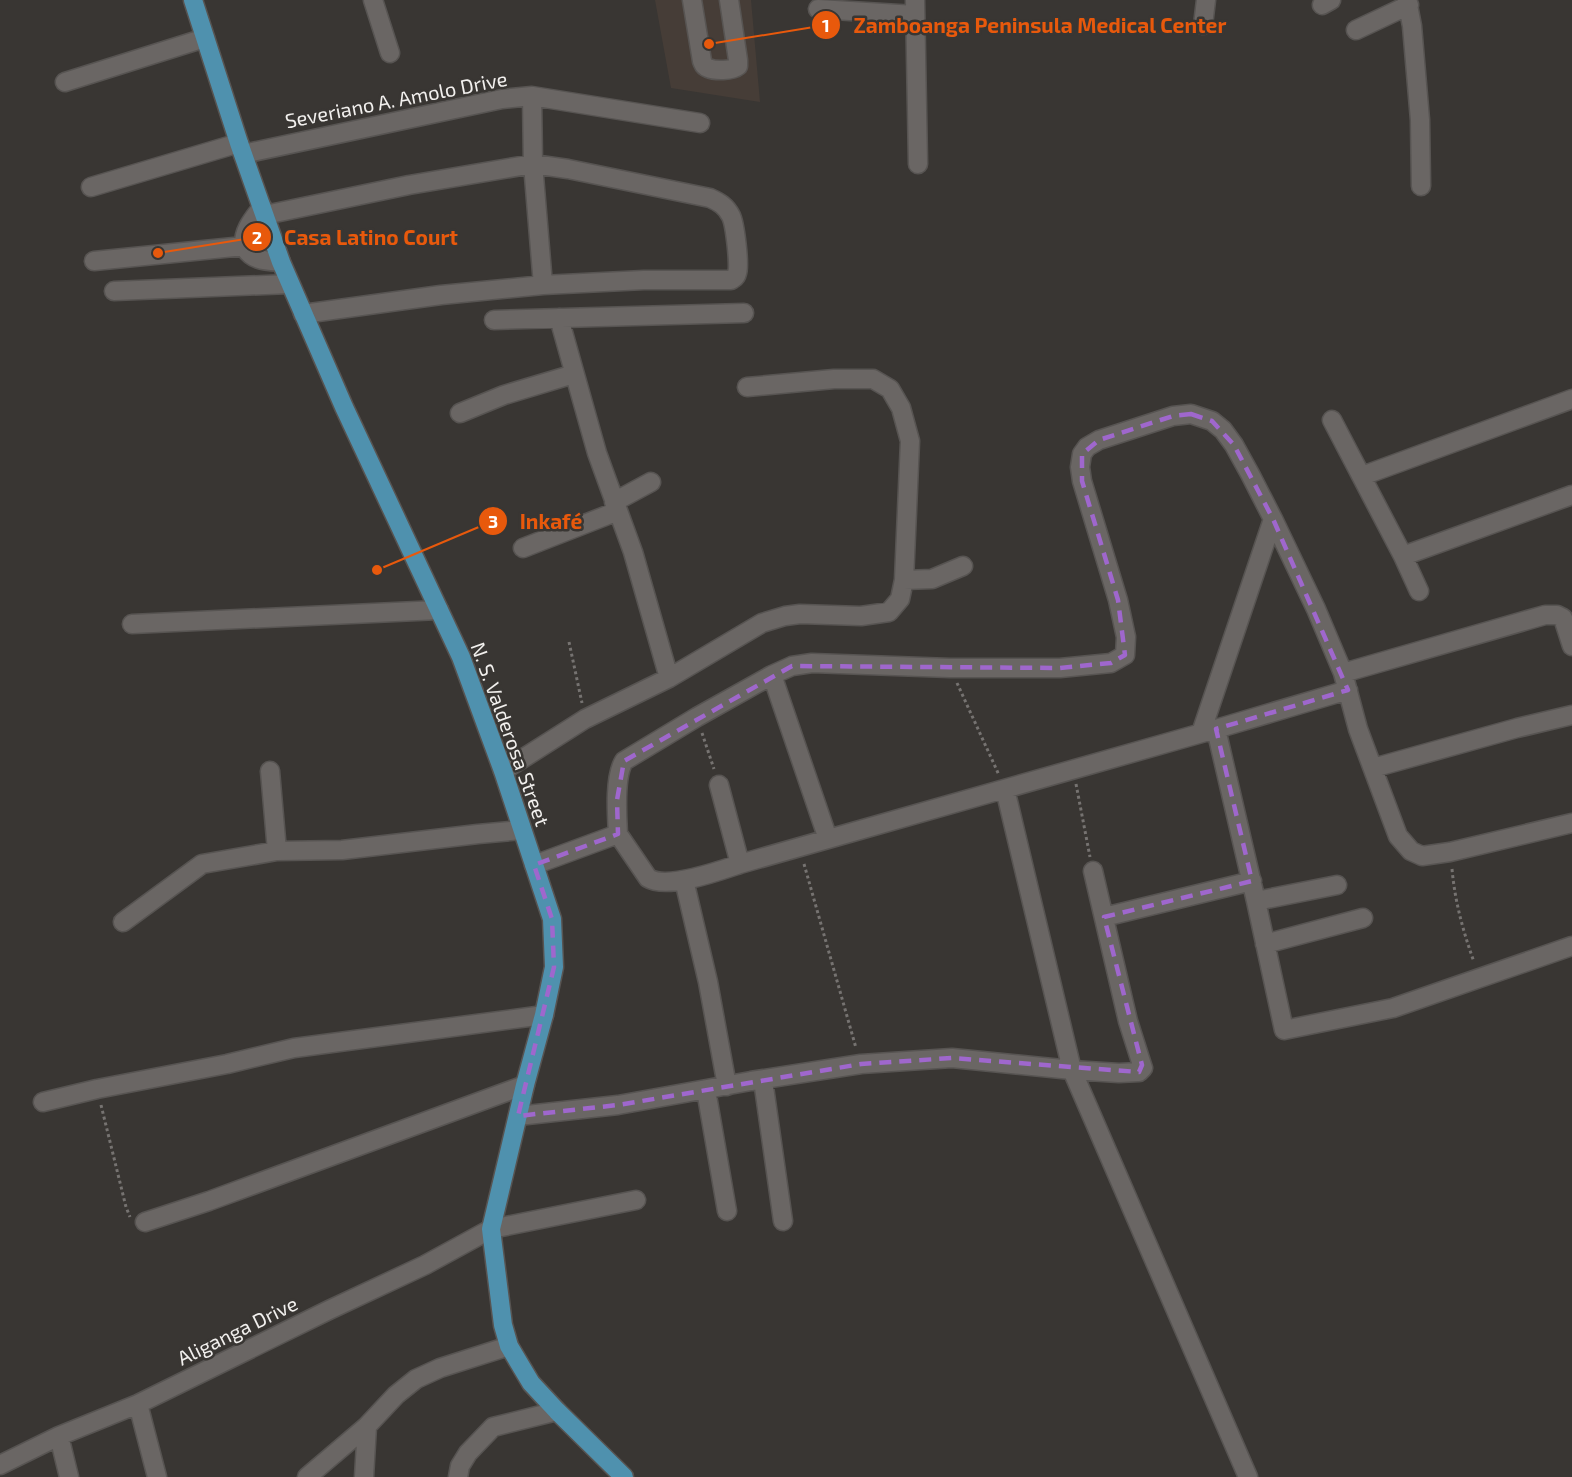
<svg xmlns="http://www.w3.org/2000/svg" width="1572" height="1477" font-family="'Exo 2',sans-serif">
  <rect width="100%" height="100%" fill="#393633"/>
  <path fill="#463d37" d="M655 0H751L760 102 671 88Z"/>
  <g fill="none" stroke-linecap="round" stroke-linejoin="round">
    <defs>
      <path id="minor" d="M373 0 390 53
        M692 0 702 61C704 65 703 66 708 68 715 71 732 71 738 66V60L729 0
        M915 0 918 164
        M1407 0 1412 26 1420 120 1421 186
        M1322 5 1331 0
        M818 9 915 15
        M1203 25 1206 0
        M1356 30 1409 5
        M65 82 205 38
        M532 96 533 164 543 285
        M243 154 502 99 532 96 700 123
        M91 187 239 143
        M265 215 409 185 533 164 568 169 710 198C719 202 726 206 731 216 735 224 740 266 737 273 736 278 735 277 731 280H644L543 285 441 295 303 314
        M244 246C251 261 266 261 281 262
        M94 261 244 246C243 230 253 219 262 207
        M114 291 290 284
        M559 318 597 453 633 552 669 678
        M494 320 744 313
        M460 413 504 395 574 374
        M1332 420 1403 556 1419 591
        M1362 476 1572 399
        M614 502 651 482
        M523 548 618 511
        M1403 556 1572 495
        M904 580 932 579 963 566
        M132 624 439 610
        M1343 673 1545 615H1557L1563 618 1572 646
        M772 675 828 839
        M1216 729 1256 901 1284 1030 1393 1008 1572 946
        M1201 733 1273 519
        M1373 768 1517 728 1572 715
        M270 771 277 851
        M503 771 585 719 669 678 762 623 785 616 800 614 861 616 889 612 900 599 904 580 910 441 901 408 890 389 873 379H834L747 387
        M719 785 740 864
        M1005 789 1072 1070 1248 1477
        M618 834C617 816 614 777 624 761L697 717 772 675 792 666 812 663 950 668H1060L1111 663 1125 655 1126 637 1118 600 1082 481 1080 467 1082 454 1087 447 1099 440 1173 416 1191 414 1212 421 1223 430 1234 445 1250 474 1273 519 1316 609 1343 673 1358 729 1398 836 1411 851 1422 856 1450 852 1572 823
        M534 865 618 834 648 878C667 890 719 871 740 864L1216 729 1348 690
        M684 880 708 982 727 1086
        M1256 901 1337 885
        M1104 917 1252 881
        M123 922 202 864 277 851 342 850 478 834 522 830
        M1265 944 1363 918
        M763 1080 783 1221
        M706 1090 727 1211
        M43 1102 97 1089 227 1064 294 1048 544 1015
        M518 1116 618 1105 751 1081 861 1064 952 1058 1072 1070 1119 1073 1139 1072 1143 1068 1142 1065 1128 1021 1093 871
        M145 1222 209 1201 525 1085
        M138 1404 157 1477
        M59 1436 69 1477
        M0 1465 59 1436 138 1404 329 1310 425 1265 491 1229 636 1200
        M307 1477 367 1426 396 1395 416 1379 440 1368 509 1346
        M364 1477 367 1426
        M458 1477 460 1466 468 1453 493 1427 557 1411"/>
      <path id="major" d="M193 0 239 143 281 262 344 407 461 657 503 771 552 919 554 967 544 1015 525 1085 491 1229 503 1325 509 1346 531 1383 557 1411 624 1477"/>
    </defs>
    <use href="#minor" stroke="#575452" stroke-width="21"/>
    <use href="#major" stroke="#575452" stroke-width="21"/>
    <path stroke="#767371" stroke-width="3" stroke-dasharray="3 3" stroke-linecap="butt" d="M569 642 582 703
      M957 683 999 775
      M702 733 714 769
      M1076 784 1090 857
      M804 864 856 1048
      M1452 869C1455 902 1463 931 1474 962
      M101 1105 126 1207 130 1217"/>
    <use href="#minor" stroke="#6a6664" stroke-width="18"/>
    <use href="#major" stroke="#4f91ae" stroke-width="18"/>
  </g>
  <path fill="none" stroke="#9f67cd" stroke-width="4.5" stroke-dasharray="12 8" stroke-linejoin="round" d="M1191 414 1212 421 1234 445 1273 519 1348 690 1216 729 1252 881 1104 917 1142 1065 1139 1072 952 1058 861 1064 618 1105 518 1116 554 967 552 919 534 865 618 834 617 800 624 761 792 666 1060 668 1111 663 1125 655 1118 600 1082 481V454L1099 440 1173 416Z"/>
  <g text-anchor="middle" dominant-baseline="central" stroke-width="5" stroke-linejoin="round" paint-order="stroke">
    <g font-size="20" fill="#f2f0ee" stroke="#393633">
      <text transform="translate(396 99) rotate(-11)">Severiano A. Amolo Drive</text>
      <text transform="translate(511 734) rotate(70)">N. S. Valderosa Street</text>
      <text transform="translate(237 1330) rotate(-26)">Aliganga Drive</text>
    </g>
  </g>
  <path fill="none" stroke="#e8590c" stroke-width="2" d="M709 44L826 25M158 253L257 237M377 570L493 521"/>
  <g fill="#e8590c" stroke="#393633" stroke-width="2">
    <circle cx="709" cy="44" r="6"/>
    <circle cx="158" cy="253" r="6"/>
    <circle cx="377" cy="570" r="6"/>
    <circle cx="826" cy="25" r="15"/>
    <circle cx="257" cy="237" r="15"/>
    <circle cx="493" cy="521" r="15"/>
  </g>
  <g font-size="18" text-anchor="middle" font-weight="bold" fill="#fff">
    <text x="826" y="32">1</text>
    <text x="257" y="244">2</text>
    <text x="493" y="528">3</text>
  </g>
  <g font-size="21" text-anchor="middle" font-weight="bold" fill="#e8590c" stroke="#393633" stroke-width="5" stroke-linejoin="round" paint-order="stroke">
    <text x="1040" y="33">Zamboanga Peninsula Medical Center</text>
    <text x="371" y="245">Casa Latino Court</text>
    <text x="551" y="529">Inkafé</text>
  </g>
</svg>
